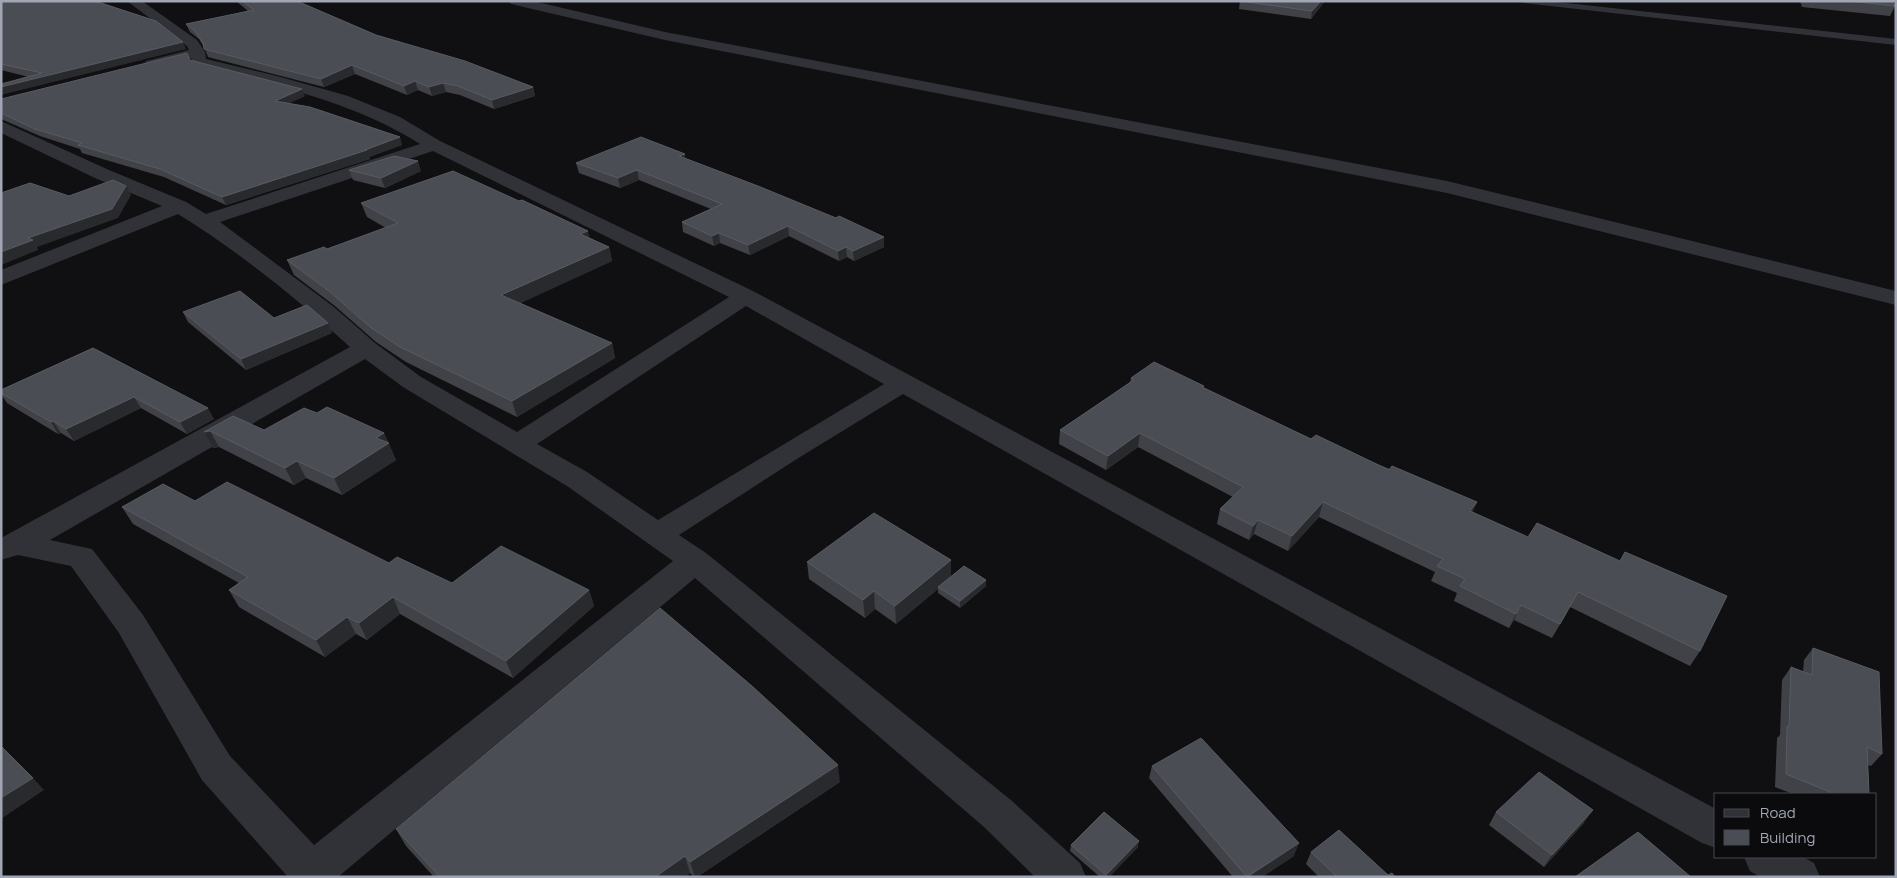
<svg xmlns="http://www.w3.org/2000/svg" width="1897" height="878" font-family="Manrope,sans-serif">
  <rect width="100%" height="100%" fill="#101012"/>
  <g fill="none" stroke-linecap="round" stroke-linejoin="round">
    <path fill="#313237" fill-rule="evenodd" d="M1520 1H1548L1896 39V45L1524 3Z"/>
    <path fill="#313237" fill-rule="evenodd" d="M127 1H142L197 40 205 52 206 59 277 76 348 96 400 117 440 141 753 291 1716 809V848L1702 843 903 394 800 457 679 535 706 553 1012 801 1080 863 1086 877H1035L984 827 695 578 338 877H288L202 780 119 633 71 566 18 555 1 560V538L350 347C297 298 239 252 178 214L1 285V270L162 206 95 178 1 133V121L109 170 186 202 206 214 420 144C351 100 272 85 194 65L191 58 151 68 146 67 144 64 146 61 189 50 187 46ZM433 151 729 297 517 432 421 377 375 343 334 307 220 222ZM746 306 884 384 658 520 587 472 537 444ZM365 359 403 387 567 486 673 561 314 845 230 756 143 615 92 549 50 540Z
      M509 1H533L665 32 1447 181 1896 291V305L1447 193 665 40 511 4Z
      M1744 857H1803L1814 863 1820 877H1760L1750 871Z"/>
  </g>
  <path fill="#414248" d="M1 1 186 49 29 77 1 70Z
    M236 1H297L376 35 533 87 535 96 494 109 460 95 446 92 432 96 418 90 407 95 355 74 324 87 208 57 204 47 199 39 190 32 186 24 248 11Z
    M1240 1H1325L1311 19 1239 9Z
    M1800 1H1892L1895 6 1890 16 1802 7Z
    M190 60 305 96 289 103 402 145 369 157 370 159 226 205 164 177 82 153 80 149 40 136 1 119V99Z
    M685 154V159L884 247 854 261 847 257 839 261 789 236 750 255 720 243 714 246 683 232 682 222 711 209 639 180 620 188 579 173 576 163Z
    M349 170 421 171 385 188 353 180Z
    M361 203 590 238 609 247 612 261 520 303 612 343 615 358 517 417 406 362 376 342 335 306 294 275 287 260 327 249 386 228 367 217Z
    M183 312 274 318 328 323 332 333 246 370 188 322Z
    M93 348 214 419 187 434 141 408 74 441 61 433 58 434 7 403 1 394V390Z
    M1131 378 1204 386V388L1311 439 1477 502 1472 512 1700 651 1690 666 1570 607 1552 638 1514 620 1509 628 1454 601 1457 593 1431 581 1435 572 1319 517 1288 551 1254 534 1249 540 1217 524 1220 509 1233 497 1138 447 1106 470 1059 444 1060 430 1130 382Z
    M317 413 384 433 396 460 342 495 306 478 294 485 219 447 213 448 204 432 233 416 264 430Z
    M195 501 452 583 589 590 594 606 513 678 400 614 367 640 356 634 325 657 239 607 229 590 239 583 133 524 122 507Z
    M807 562 986 580V586L960 608 938 593V589L896 624 875 609 865 618 809 579Z
    M1813 648 1882 754 1871 766 1868 765 1869 794H1793L1775 787 1777 738 1780 735 1782 680 1791 667 1803 672 1804 660Z
    M1152 766 1294 856 1262 877H1233L1149 778Z
    M840 782 697 877H694L690 873 685 877H434L406 846 396 829Z
    M1496 812 1584 823 1544 867 1489 825Z
    M1071 845 1138 847 1109 877H1100L1070 851Z
    M1311 852 1388 875 1395 877H1319L1306 864Z"/>
  <path fill="#292a2e" d="M1321 1H1325L1311 19 1312 11Z
    M183 42 186 49 1 95V87Z
    M352 65 355 74 324 87 321 79Z
    M415 81 418 90 407 95 404 86Z
    M443 83 446 92 432 96 429 87Z
    M533 87 535 96 494 109 492 100Z
    M302 89 305 96 278 108 275 101Z
    M400 137 402 145 369 157 370 159 226 205 222 197 365 150Z
    M685 154 686 163 679 156Z
    M418 161 421 171 385 188 381 178Z
    M637 170 639 180 620 188 618 178Z
    M126 186 131 195 118 218 37 247 38 250 1 265V252Z
    M788 226 789 236 750 255 748 245Z
    M588 231 591 245 580 234Z
    M719 233 720 243 714 246 712 236Z
    M884 237V247L854 261 853 251Z
    M609 247 612 261 506 310 501 295Z
    M846 247 847 257 839 261 838 251Z
    M328 323 332 333 246 370 241 359Z
    M612 343 615 358 517 417 512 401Z
    M134 397 141 408 74 441 66 429Z
    M208 408 214 419 187 434 180 422Z
    M53 421 61 433 58 434 51 422Z
    M210 431 219 447 213 448 204 432Z
    M384 433 396 460 342 495 334 478 376 438Z
    M1140 433 1138 447 1106 470 1108 456Z
    M297 461 306 478 294 485 285 468Z
    M1323 502 1319 517 1288 551 1292 536Z
    M1477 502 1471 517 1470 511Z
    M1258 520 1254 534 1249 540 1253 526Z
    M951 560V578L938 587V589L896 624 895 606Z
    M986 580V586L960 608V601Z
    M589 590 594 606 513 678 506 661Z
    M874 591 875 609 865 618 863 600Z
    M393 597 400 614 367 640 359 623Z
    M1521 605 1514 620 1509 628 1516 614Z
    M347 617 356 634 325 657 316 640Z
    M838 765 840 782 697 877H695L690 862Z
    M33 778 44 790 1 819V798Z
    M1593 810 1584 823 1544 867 1552 855Z
    M1139 841 1138 847 1109 877H1106V875Z
    M1299 843 1294 856 1262 877H1247Z
    M685 856 690 873 685 877H655Z"/>
  <path fill="#4b4d54" stroke="#595b63" d="M1 1H95L156 21 183 42 1 87V84L42 73 1 64Z
    M242 1H297L376 35 465 61 533 87 492 100 458 86 443 83 429 87 415 81 404 86 352 65 321 79 204 49 203 43 195 31 186 24 254 10Z
    M1240 1H1321L1312 11Z
    M1848 1H1892L1895 6Z
    M187 53 190 60 302 89 275 101 310 107 400 137 365 150H367L222 197 160 169 78 145 82 143 35 129 1 113V99Z
    M641 137 685 154 679 156 758 186 836 218 839 216 884 237 853 251 846 247 838 251 788 226 748 245 719 233 712 236 682 222 722 204 637 170 618 178 576 163Z
    M394 156 418 161 381 178 349 170Z
    M453 171 519 201 522 200 588 231 580 234 609 247 501 295 612 343 512 401 400 347 370 327 329 291 287 260 324 247 327 249 398 223 361 203Z
    M113 180 126 186 112 209 28 238 33 240 1 252V193L30 183 69 196Z
    M240 291 274 318 307 305 328 323 241 359 183 312Z
    M93 348 208 408 180 422 134 397 66 429 53 421 51 422 1 393V390Z
    M1154 362 1204 386 1202 387 1311 439 1316 435 1389 470 1392 466 1477 502 1470 511 1528 537 1537 523 1620 561 1625 552 1727 596 1700 651 1578 592 1560 624 1521 605 1516 614 1460 586 1465 579 1437 566 1443 559 1323 502 1292 536 1258 520 1253 526 1220 509 1243 487 1140 433 1108 456 1060 430 1134 380 1131 378Z
    M327 407 384 433 376 438 389 443 334 478 297 461 285 468 210 431 204 432 233 416 264 430 304 408 317 413Z
    M227 482 389 563 397 557 452 583 501 546 589 590 506 661 393 597 359 623 347 617 316 640 229 590 248 577 122 507 163 484 195 501Z
    M874 513 951 560 895 606 874 591 863 600 807 562Z
    M964 566 986 580 960 601 938 587Z
    M660 608 752 686 838 765 690 862 685 856 655 877H440L396 829Z
    M1813 648 1879 672 1882 754 1867 747 1869 794H1835L1786 774 1787 726 1789 727 1791 667 1812 675Z
    M1201 738 1299 843 1247 877 1152 766Z
    M1 746 33 778 1 798Z
    M1539 772 1593 810 1552 855 1496 812Z
    M1104 812 1139 841 1106 875 1071 845Z
    M1339 830 1388 875 1392 873 1395 877H1337L1311 852Z
    M1638 832 1691 877H1575Z"/>
  <rect width="1897" height="878" fill="none" stroke="#a0a6b4" stroke-width="5"/>
  <rect x="1714" y="793" width="162" height="65" fill="#0b0b0d" stroke="#474950"/>
  <rect x="1724" y="809" width="25" height="8" fill="#313237" stroke="#474950"/>
  <text x="1760" y="818" font-size="15" fill="#a0a6b4">Road</text>
  <rect x="1724" y="830" width="25" height="15" fill="#4b4d54" stroke="#474950"/>
  <text x="1760" y="843" font-size="15" fill="#a0a6b4">Building</text>
</svg>
